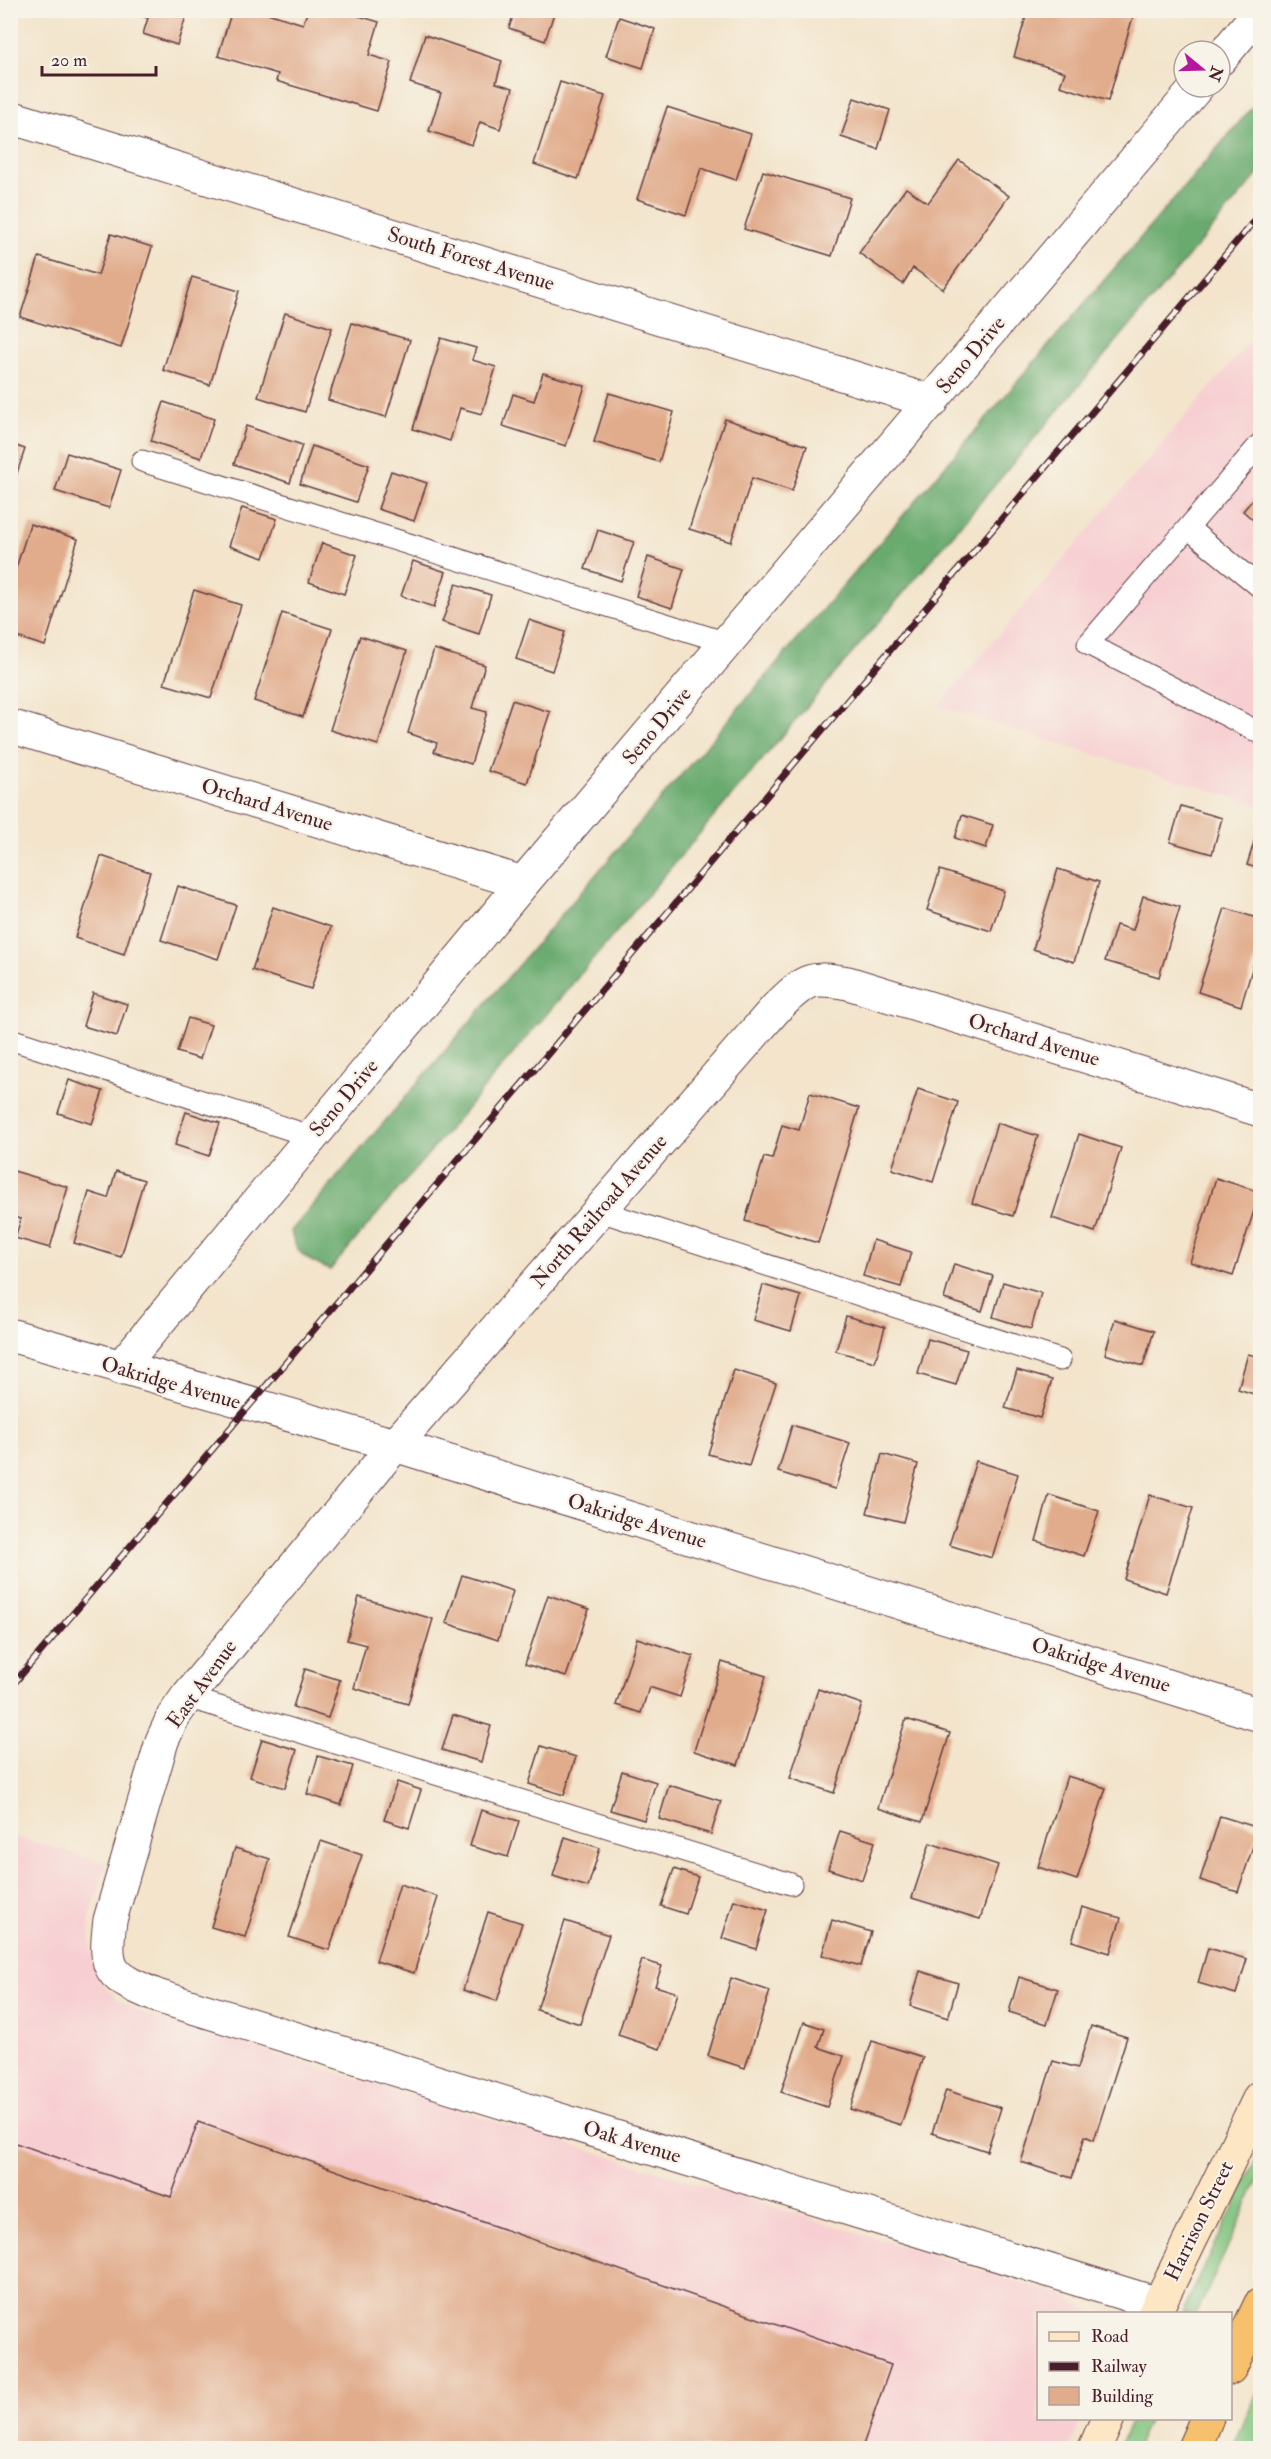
<svg xmlns="http://www.w3.org/2000/svg" width="1271" height="2459" font-family="'IM FELL Double Pica',serif">
  <rect width="100%" height="100%" fill="#f7f3e8"/>
  <filter id="ink" filterUnits="userSpaceOnUse"><feTurbulence type="fractalNoise" baseFrequency=".0167" numOctaves="2"/><feDisplacementMap in="SourceGraphic" scale="12" xChannelSelector="R" yChannelSelector="G"/><feConvolveMatrix kernelMatrix="1 2 1 2 8 2 1 2 1" color-interpolation-filters="sRGB"/></filter>
  <filter id="wash" filterUnits="userSpaceOnUse"><feTurbulence type="fractalNoise" baseFrequency=".008" numOctaves="4" result="noise"/><feDisplacementMap in="SourceGraphic" scale="24" xChannelSelector="R" yChannelSelector="G"/><feGaussianBlur stdDeviation="1.35" result="paint"/><feColorMatrix in="noise" values="0 0 0 0 0 0 0 0 0 0 0 0 0 0 0 0 0 1.4 0 .05"/><feComposite in="paint" operator="in"/></filter>
  <g filter="url(#wash)">
    <rect width="100%" height="100%" fill="#f3e4cb"/>
    <path fill="#f7cfd2" d="M1260 329V806L938 706Z
      M10 1835 107 1863 89 1921 91 1953 101 1982 118 2000 145 2014 1068 2297 1093 2313 1038 2314V2418L1082 2419 1069 2448H11Z"/>
    <path fill="#82c57f" stroke="#667255" stroke-width="1.5" d="M1260 2152V2177L1197 2313H1182Z
      M1260 2387V2448H1231Z
      M1132 2419H1149L1136 2448H1118Z"/>
    <path fill="#69aa6e" stroke="#5a644c" stroke-width="1.5" d="M1260 98V172L330 1270C309 1261 295 1255 291 1231Z"/>
    <g id="blocks">
      <path fill="#e1ac8c" d="M188 10 177 45 143 34 148 18 125 11Z
        M232 10H258L303 24 308 10H339L379 22 369 55 392 62 377 111 276 81 278 74 218 56Z
        M515 10H555L545 41 509 28Z
        M1028 10H1135L1108 101 1060 86 1065 72 1014 57Z
        M619 17 655 29 643 68 606 56Z
        M425 35 502 61 496 83 513 88 500 129 480 122 472 145 429 131 441 93 410 83Z
        M560 82 605 96 578 179 534 164Z
        M854 98 890 110 878 149 841 137Z
        M667 107 751 134 736 180 701 168 686 215 637 199Z
        M959 160 1009 196 943 289 913 268 903 284 859 253 906 188 928 203Z
        M763 171 850 198 832 256 744 229Z
        M111 234 152 247 121 348 20 317 39 257 98 275Z
        M192 277 239 291 210 385 163 370Z
        M285 313 332 328 305 412 258 397Z
        M352 323 410 340 386 417 328 400Z
        M441 338 476 348 472 360 496 367 482 414 460 408 450 441 413 429Z
        M543 373 585 386 566 446 503 426 513 394 534 401Z
        M609 393 674 412 659 462 594 442Z
        M164 402 214 419 201 458 151 441Z
        M725 419 807 446 792 491 752 478 731 542 689 529Z
        M246 426 302 445 290 483 234 464Z
        M10 444 25 449 13 485 10 484Z
        M312 446 369 465 356 502 300 484Z
        M67 453 121 470 109 508 55 491Z
        M391 471 427 483 414 521 378 509Z
        M1260 491V526L1243 511Z
        M242 508 277 519 264 558 229 546Z
        M30 524 78 539 45 646 10 635V587Z
        M598 530 634 542 621 581 585 569Z
        M322 543 357 555 344 594 309 582Z
        M648 557 684 569 672 608 636 596Z
        M413 561 446 572 434 607 401 596Z
        M456 584 491 595 479 634 442 622Z
        M194 590 241 605 211 698 164 684Z
        M282 613 332 629 303 717 254 701Z
        M529 620 565 632 552 671 516 659Z
        M360 636 407 651 378 745 330 730Z
        M434 649 485 665 472 708 487 712 471 764 434 752 437 743 408 733Z
        M512 700 550 712 527 783 488 771Z
        M1181 806 1222 818 1212 854 1170 842Z
        M962 815 993 825 986 848 955 838Z
        M1258 829 1260 830V869L1247 865Z
        M101 856 150 872 124 954 75 938Z
        M1058 869 1099 882 1074 962 1033 949Z
        M940 870 1004 891 991 931 927 910Z
        M178 886 236 905 218 959 161 940Z
        M1143 896 1180 907 1159 977 1105 961 1116 925 1133 930Z
        M273 907 331 927 311 989 252 970Z
        M1225 908 1260 919V943L1241 1006 1198 992Z
        M93 993 127 1004 117 1036 83 1026Z
        M188 1018 211 1025 200 1059 177 1052Z
        M69 1080 103 1091 92 1124 58 1113Z
        M918 1089 958 1102 933 1182 892 1169Z
        M810 1093 859 1108 818 1243 745 1221 764 1157 772 1159 782 1125 799 1130Z
        M186 1112 220 1123 209 1156 175 1145Z
        M997 1123 1038 1136 1013 1216 972 1203Z
        M1079 1134 1121 1148 1095 1232 1052 1218Z
        M14 1171 68 1187 50 1248 15 1238 21 1219 10 1216V1182Z
        M116 1171 144 1180 121 1257 74 1243 89 1192 108 1198Z
        M1216 1178 1260 1192 1233 1276 1190 1262Z
        M873 1240 911 1252 901 1287 863 1276Z
        M954 1264 993 1276 982 1311 944 1299Z
        M1003 1282 1041 1293 1031 1329 993 1317Z
        M763 1285 801 1296 791 1331 753 1320Z
        M846 1316 885 1327 875 1362 836 1351Z
        M1115 1319 1154 1331 1143 1366 1105 1354Z
        M928 1339 967 1350 956 1385 918 1374Z
        M1248 1354 1260 1357V1396L1238 1389Z
        M734 1370 776 1383 749 1466 708 1454Z
        M1017 1370 1052 1380 1040 1418 1005 1408Z
        M792 1425 850 1443 835 1489 778 1472Z
        M882 1454 918 1464 903 1522 867 1513Z
        M976 1461 1018 1474 992 1558 949 1545Z
        M1049 1495 1099 1511 1084 1556 1036 1541Z
        M1150 1495 1193 1508 1166 1593 1124 1579Z
        M462 1575 513 1591 498 1640 446 1623Z
        M548 1595 589 1609 566 1677 525 1664Z
        M359 1597 433 1619 408 1704 354 1688 366 1645 347 1640Z
        M637 1638 693 1656 680 1697 649 1687 641 1713 616 1705Z
        M722 1662 766 1676 738 1765 694 1751Z
        M305 1669 340 1680 328 1718 293 1707Z
        M818 1689 862 1704 834 1793 790 1778Z
        M453 1715 491 1726 481 1762 442 1750Z
        M906 1719 950 1733 922 1822 878 1808Z
        M262 1739 297 1750 285 1788 250 1777Z
        M541 1746 576 1757 564 1795 529 1784Z
        M318 1756 353 1766 341 1805 307 1794Z
        M622 1771 656 1782 644 1820 610 1810Z
        M1067 1776 1106 1788 1077 1880 1038 1867Z
        M397 1782 421 1790 409 1828 384 1820Z
        M669 1785 721 1801 711 1834 659 1819Z
        M481 1810 519 1821 508 1857 470 1846Z
        M1220 1816 1259 1828 1238 1892 1200 1880Z
        M840 1831 875 1842 862 1880 828 1869Z
        M565 1837 600 1848 588 1887 553 1876Z
        M321 1841 362 1855 329 1950 289 1937Z
        M930 1843 998 1865 980 1919 912 1898Z
        M235 1848 270 1859 245 1937 211 1927Z
        M674 1869 698 1877 686 1914 661 1906Z
        M400 1884 438 1897 414 1973 376 1961Z
        M734 1900 768 1910 756 1949 722 1938Z
        M1082 1907 1121 1918 1110 1953 1072 1941Z
        M488 1912 522 1923 497 2001 463 1990Z
        M832 1920 871 1932 861 1966 822 1955Z
        M565 1921 609 1935 580 2024 537 2010Z
        M1208 1948 1247 1959 1236 1994 1198 1983Z
        M642 1960 662 1966 655 1986 678 1993 660 2049 618 2035Z
        M920 1971 958 1983 948 2018 910 2006Z
        M1019 1977 1058 1989 1047 2024 1009 2012Z
        M731 1978 770 1991 745 2068 708 2056Z
        M804 2022 824 2029 818 2047 844 2056 827 2107 781 2092Z
        M1091 2026 1127 2037 1094 2140 1085 2136 1072 2178 1021 2162 1053 2061 1078 2068Z
        M872 2041 923 2057 901 2125 850 2109Z
        M946 2090 1001 2108 987 2151 932 2133Z
        M198 2122 891 2365 862 2448H10V2141L171 2197Z"/>
    </g>
  </g>
  <g filter="url(#ink)">
    <use href="#blocks" fill-opacity="0" stroke="#633d43" stroke-width="1.5"/>
    <g fill="none" stroke-linecap="round" stroke-linejoin="round">
      <defs>
        <path id="service" d="M1260 444 1088 644 1260 733
          M142 461 727 643
          M1188 528 1260 587
          M10 1039 313 1137
          M600 1211 1060 1360
          M187 1697 791 1884"/>
        <path id="minor" d="M1220 59 1260 11
          M10 117 932 402
          M10 726 523 883
          M10 1335 395 1445 1260 1715
          M120 1368 523 883 1197 87
          M1158 2304 157 1996C110 1976 103 1973 110 1920L162 1741 173 1717 187 1697 395 1445 777 1007C806 980 807 976 848 983L1260 1110"/>
        <path id="secondary" d="M1154 2314 1260 2097
          M1095 2448 1108 2418"/>
        <path id="motorway" d="M1230 2368 1260 2305
          M1194 2448 1207 2418"/>
      </defs>
      <use href="#service" stroke="#633d43" stroke-width="23"/>
      <use href="#minor" stroke="#633d43" stroke-width="35"/>
      <use href="#secondary" stroke="#633d43" stroke-width="35"/>
      <use href="#motorway" stroke="#633d43" stroke-width="35"/>
      <use href="#service" stroke="#fff" stroke-width="21"/>
      <use href="#minor" stroke="#fff" stroke-width="33"/>
      <use href="#secondary" stroke="#fce6c4" stroke-width="33"/>
      <use href="#motorway" stroke="#f7c06c" stroke-width="33"/>
      <defs>
        <path id="rail" d="M10 1688 1260 214"/>
      </defs>
      <use href="#rail" stroke="#4a1f2b" stroke-width="7"/>
      <use href="#rail" stroke="#f7f3e8" stroke-width="4.5" stroke-dasharray="14" stroke-linecap="butt"/>
    </g>
  </g>
  <g text-anchor="middle" dominant-baseline="central" stroke-width="4.5" stroke-linejoin="round" paint-order="stroke">
    <g font-size="21" fill="#4a1f2b" stroke="#f7f3e8">
      <text transform="translate(471 259) rotate(17)">South Forest Avenue</text>
      <text transform="translate(971 355) rotate(-50)">Seno Drive</text>
      <text transform="translate(657 726) rotate(-50)">Seno Drive</text>
      <text transform="translate(267 805) rotate(17)">Orchard Avenue</text>
      <text transform="translate(1034 1040) rotate(17)">Orchard Avenue</text>
      <text transform="translate(344 1098) rotate(-50)">Seno Drive</text>
      <text transform="translate(599 1211) rotate(-49)">North Railroad Avenue</text>
      <text transform="translate(171 1383) rotate(16)">Oakridge Avenue</text>
      <text transform="translate(637 1521) rotate(17)">Oakridge Avenue</text>
      <text transform="translate(1101 1665) rotate(17)">Oakridge Avenue</text>
      <text transform="translate(202 1684) rotate(-54)">East Avenue</text>
      <text transform="translate(632 2142) rotate(17)">Oak Avenue</text>
      <text transform="translate(1199 2221) rotate(-64)">Harrison Street</text>
    </g>
  </g>
  <rect width="1271" height="2459" fill="none" stroke="#f7f3e8" stroke-width="36"/>
  <rect x="1037" y="2312" width="195" height="108" fill="#f7f3e8" stroke="#b29e9c" stroke-width="1.5"/>
  <rect x="1049" y="2332" width="30" height="9" fill="#fce6c4" stroke="#b29e9c" stroke-width="1.5"/>
  <text x="1091" y="2342" font-size="18" fill="#4a1f2b">Road</text>
  <rect x="1049" y="2362" width="30" height="9" fill="#4a1f2b" stroke="#b29e9c" stroke-width="1.5"/>
  <text x="1091" y="2372" font-size="18" fill="#4a1f2b">Railway</text>
  <rect x="1049" y="2387" width="30" height="18" fill="#e1ac8c" stroke="#b29e9c" stroke-width="1.5"/>
  <text x="1091" y="2402" font-size="18" fill="#4a1f2b">Building</text>
  <g transform="translate(1202 69) rotate(109)"><circle r="28" fill="#f7f3e8" stroke="#b29e9c" stroke-width="1.5"/>
  <path d="M0-4.5L10 22L0 15L-10 22Z" fill="#b5179e"/>
  <text y="-9" font-size="16" font-weight="bold" text-anchor="middle" fill="#4a1f2b">N</text>
  </g>
  <path d="M42 66v9h114v-9" fill="none" stroke="#4a1f2b" stroke-width="3"/>
  <text x="51" y="66" font-size="18" fill="#4a1f2b" stroke="#f7f3e8" stroke-width="4.5" paint-order="stroke">20 m</text>
</svg>
